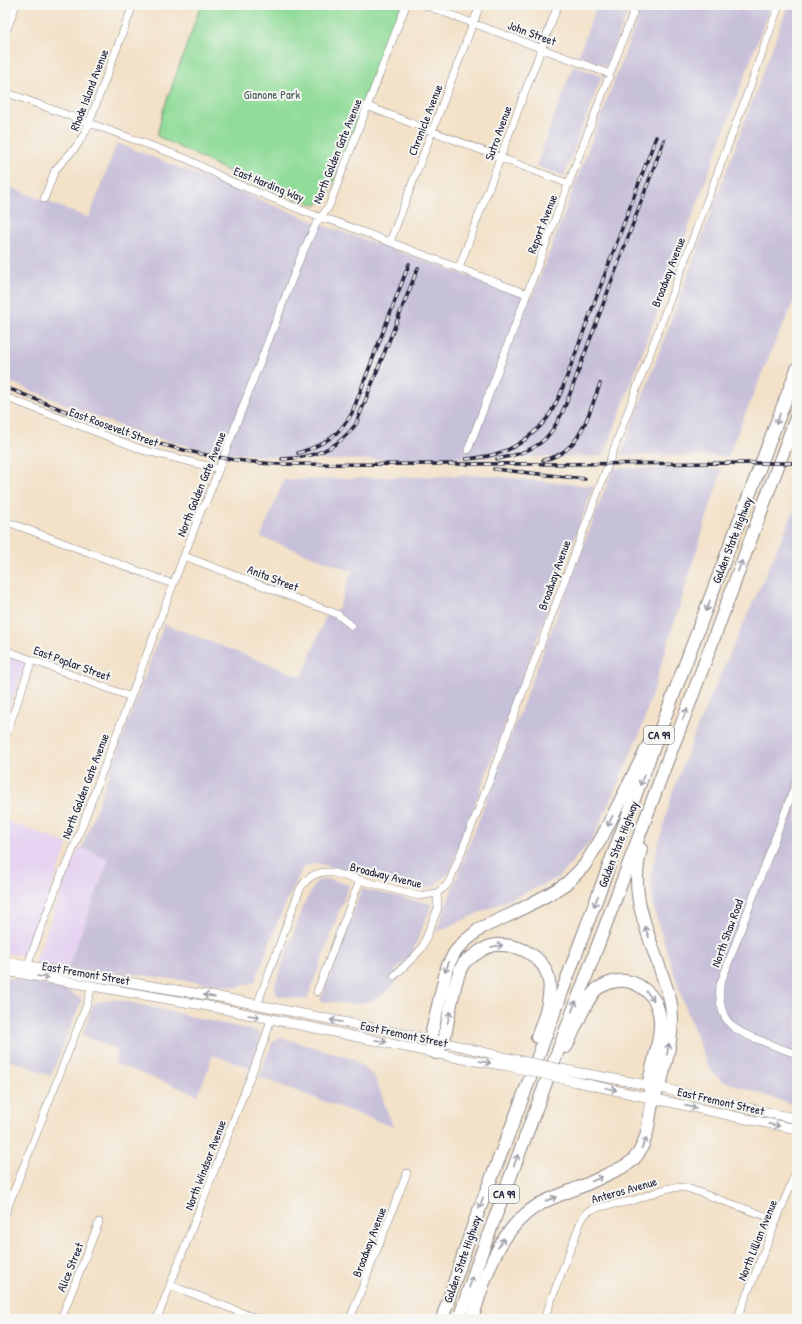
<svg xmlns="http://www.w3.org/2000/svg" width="802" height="1324" font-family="'Patrick Hand',sans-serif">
  <rect width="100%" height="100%" fill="#f6f6f2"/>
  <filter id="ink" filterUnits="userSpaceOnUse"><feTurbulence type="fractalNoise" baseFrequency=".025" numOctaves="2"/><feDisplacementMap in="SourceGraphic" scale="8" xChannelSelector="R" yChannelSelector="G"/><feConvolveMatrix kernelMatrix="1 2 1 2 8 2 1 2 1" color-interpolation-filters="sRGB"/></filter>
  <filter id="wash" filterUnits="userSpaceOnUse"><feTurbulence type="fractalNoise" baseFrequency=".012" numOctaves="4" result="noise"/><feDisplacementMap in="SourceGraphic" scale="16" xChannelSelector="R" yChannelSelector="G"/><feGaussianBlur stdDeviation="0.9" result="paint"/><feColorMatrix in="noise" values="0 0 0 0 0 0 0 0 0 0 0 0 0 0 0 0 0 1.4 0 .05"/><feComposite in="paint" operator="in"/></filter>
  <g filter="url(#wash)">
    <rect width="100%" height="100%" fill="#f3e1c8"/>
    <path fill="#e5d3f1" d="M5 655 26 663 5 718Z
      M5 820 68 844 28 951 22 956 5 953Z
      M79 847 109 859 67 970 44 967 35 961Z"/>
    <path fill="#c7c0d9" d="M597 5H630L606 66 578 57Z
      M643 5H771L604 456 324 460 213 452 137 433 5 380V185L89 218 117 143 328 227 532 298Z
      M788 5H797V295L773 347 728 456 621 455Z
      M573 66 602 76 564 176 536 166Z
      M613 468 722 469 640 733 594 837 558 878 436 932Z
      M483 475 537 481 594 486 450 872 432 887 412 889 316 863 303 867 277 923 255 982 238 987 133 974 67 970 109 859 82 848 164 624 302 677 325 618 339 607 352 571 261 537 284 480Z
      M797 504V1106L723 1081 714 1074 707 1065 682 998 654 910 651 882 654 860 672 794 698 725Z
      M328 879 349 885 307 1000 278 996 274 988 304 904 317 881Z
      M362 889 432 904 411 955 395 971 401 977 386 993 370 1001 353 1004 320 1001Z
      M5 977 62 988 82 999 51 1076 5 1058Z
      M115 999 259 1032 261 1037 250 1068 213 1055 198 1095 114 1063 118 1050 82 1035 94 1003Z
      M281 1037 353 1059 375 1077 393 1127 259 1077 273 1041Z"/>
    <path fill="#91dc99" stroke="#5a7f6a" d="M201 5H402L329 194 317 205 260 187 157 136 163 111Z"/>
  </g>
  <g filter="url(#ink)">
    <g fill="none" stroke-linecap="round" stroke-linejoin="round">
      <defs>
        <path id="street" d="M424 5 610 74
          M5 34 16 5
          M5 92 187 159 230 181 321 218 334 221 527 294
          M367 106 569 184
          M44 199 55 170 76 147 86 131 133 5
          M390 242 480 5
          M459 268 512 126 558 5
          M5 397 143 450 219 469
          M468 450 636 5
          M5 521 173 584
          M184 556 337 614 352 626
          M5 650 131 697
          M5 738 32 660
          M797 780 720 985C717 1020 732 1031 762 1041 773 1046 785 1050 797 1054
          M27 970 30 958 63 870 67 865 82 826 202 508 205 505 301 256 316 224 329 206 406 5
          M394 976 414 957 422 948 438 908 437 893
          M317 992 360 880
          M257 1005 300 889C307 877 317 871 330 872L419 896 437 893 446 886 450 880 483 798 752 81 779 5
          M5 1214 87 1004 92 986
          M170 1285 258 1319
          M61 1319 99 1222
          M157 1319 265 1039 271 1019
          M350 1319 407 1173
          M544 1319 581 1221 586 1213 591 1210C604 1205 618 1204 631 1201 650 1196 667 1184 687 1188L777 1220
          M737 1319 797 1169"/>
        <path id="secondary" d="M5 962 219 997 443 1042 508 1058
          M5 971 214 1007 463 1059 508 1066
          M576 1072 648 1085 797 1119
          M573 1081 751 1120 797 1129"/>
        <path id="highway" d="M566 1047C573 1034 587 996 598 988 604 985 612 981 618 981 628 980 636 983 644 989 670 1009 658 1042 652 1069 651 1073 649 1079 649 1084 648 1088 652 1094 653 1098
          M436 1053 430 1040 447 967 455 952 464 942 481 928 514 913 551 893 567 883 584 866 601 839 649 744
          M436 1053C438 1050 441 1046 443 1043 445 1038 446 1030 447 1025 450 1009 455 976 464 963 467 959 472 957 476 954 483 949 493 944 501 945 522 945 546 959 549 981 552 997 543 1022 537 1037
          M442 1319 474 1223 521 1102 623 828 797 369
          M459 1319 477 1265 626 871 666 764 687 710 797 415
          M472 1319C484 1281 495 1239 527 1213 541 1201 558 1196 575 1189 586 1185 596 1180 606 1175 615 1171 625 1167 632 1161 634 1159 636 1156 638 1154 650 1135 648 1119 653 1099 655 1094 658 1090 660 1085 667 1059 676 1026 670 999 665 982 659 966 653 949 641 914 631 886 641 849"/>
      </defs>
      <use href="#street" stroke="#8a8282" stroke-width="8"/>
      <use href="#secondary" stroke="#8a8282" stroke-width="10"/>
      <use href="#highway" stroke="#8a8282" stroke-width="14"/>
      <use href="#street" stroke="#fff" stroke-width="7"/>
      <use href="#secondary" stroke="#fff" stroke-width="9"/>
      <use href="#highway" stroke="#fff" stroke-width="12"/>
      <defs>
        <path id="rail" d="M5 387C96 424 179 459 278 464 451 465 624 463 797 463
          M298 453C323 445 339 436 352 413L409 264
          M282 459C312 458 337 450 356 424L418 268
          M466 459C478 458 491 456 502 452 518 447 539 430 548 417 553 410 556 402 560 395L656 137
          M497 459C540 451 552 439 568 399L664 140
          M543 460C581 453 588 415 600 384
          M494 469 585 479"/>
      </defs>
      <use href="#rail" stroke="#22223b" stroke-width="3.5"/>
      <use href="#rail" stroke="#f6f6f2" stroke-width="2" stroke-dasharray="6" stroke-linecap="butt"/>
      <defs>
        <path id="secondary-bridge" d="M508 1058 576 1072
          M508 1066 573 1081"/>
      </defs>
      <use href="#secondary-bridge" stroke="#8a8282" stroke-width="10" stroke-linecap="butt"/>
      <use href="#secondary-bridge" stroke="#fff" stroke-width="9"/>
    </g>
    <defs><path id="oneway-shaft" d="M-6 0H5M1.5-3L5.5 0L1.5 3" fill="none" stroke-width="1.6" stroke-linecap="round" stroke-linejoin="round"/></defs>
    <g stroke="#9c9ca7">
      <use href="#oneway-shaft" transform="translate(778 419) rotate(111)"/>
      <use href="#oneway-shaft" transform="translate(740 566) rotate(-69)"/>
      <use href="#oneway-shaft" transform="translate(708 606) rotate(111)"/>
      <use href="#oneway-shaft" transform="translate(685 714) rotate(-68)"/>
      <use href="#oneway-shaft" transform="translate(642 780) rotate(111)"/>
      <use href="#oneway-shaft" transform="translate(610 821) rotate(116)"/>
      <use href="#oneway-shaft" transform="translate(596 901) rotate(111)"/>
      <use href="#oneway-shaft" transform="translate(647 932) rotate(-110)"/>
      <use href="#oneway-shaft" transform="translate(497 946) rotate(-8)"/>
      <use href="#oneway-shaft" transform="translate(447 967) rotate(112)"/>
      <use href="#oneway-shaft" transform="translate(43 977) rotate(10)"/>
      <use href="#oneway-shaft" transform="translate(209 996) rotate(-170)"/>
      <use href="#oneway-shaft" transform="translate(650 996) rotate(50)"/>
      <use href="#oneway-shaft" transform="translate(574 1006) rotate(-69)"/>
      <use href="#oneway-shaft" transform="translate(254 1016) rotate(10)"/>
      <use href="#oneway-shaft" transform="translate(449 1017) rotate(-77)"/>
      <use href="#oneway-shaft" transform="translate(336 1021) rotate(-169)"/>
      <use href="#oneway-shaft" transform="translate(381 1041) rotate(11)"/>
      <use href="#oneway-shaft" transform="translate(668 1049) rotate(-79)"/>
      <use href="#oneway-shaft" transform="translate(485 1062) rotate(10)"/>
      <use href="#oneway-shaft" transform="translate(611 1089) rotate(12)"/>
      <use href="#oneway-shaft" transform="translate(691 1107) rotate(13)"/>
      <use href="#oneway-shaft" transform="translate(774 1125) rotate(11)"/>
      <use href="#oneway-shaft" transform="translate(644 1143) rotate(-65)"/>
      <use href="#oneway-shaft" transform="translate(516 1160) rotate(-70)"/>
      <use href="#oneway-shaft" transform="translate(597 1179) rotate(-24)"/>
      <use href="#oneway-shaft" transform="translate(551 1199) rotate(-23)"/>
      <use href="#oneway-shaft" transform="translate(481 1203) rotate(111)"/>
      <use href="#oneway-shaft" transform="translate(501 1243) rotate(-58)"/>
      <use href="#oneway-shaft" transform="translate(471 1282) rotate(-72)"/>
    </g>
  </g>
  <g text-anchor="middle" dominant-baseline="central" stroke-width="4" stroke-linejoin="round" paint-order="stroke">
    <g fill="#f6f6f2" stroke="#626272" stroke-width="1">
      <rect x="644" y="726" width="30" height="18" rx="3"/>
      <rect x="489" y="1185" width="30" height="18" rx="3"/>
    </g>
    <g font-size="11" font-weight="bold" fill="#22223b">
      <text x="659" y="735">CA 99</text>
      <text x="504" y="1194">CA 99</text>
    </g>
    <g font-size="12" fill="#22223b" stroke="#f6f6f2">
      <text transform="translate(532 33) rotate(20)">John Street</text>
      <text transform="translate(89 90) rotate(-69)">Rhode Island Avenue</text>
      <text transform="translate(425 120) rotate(-69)">Chronicle Avenue</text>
      <text transform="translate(498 133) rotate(-70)">Sutro Avenue</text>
      <text transform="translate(337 151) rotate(-68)">North Golden Gate Avenue</text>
      <text transform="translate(269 184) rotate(22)">East Harding Way</text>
      <text transform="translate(542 224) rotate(-69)">Report Avenue</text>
      <text transform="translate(668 272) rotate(-69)">Broadway Avenue</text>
      <text transform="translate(114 427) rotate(20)">East Roosevelt Street</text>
      <text transform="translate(201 484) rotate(-68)">North Golden Gate Avenue</text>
      <text transform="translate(732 540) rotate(-69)">Golden State Highway</text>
      <text transform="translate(554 575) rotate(-70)">Broadway Avenue</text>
      <text transform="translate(273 578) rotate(21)">Anita Street</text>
      <text transform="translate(72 663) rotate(20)">East Poplar Street</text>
      <text transform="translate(85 786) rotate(-69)">North Golden Gate Avenue</text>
      <text transform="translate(618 844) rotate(-69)">Golden State Highway</text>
      <text transform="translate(386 875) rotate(14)">Broadway Avenue</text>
      <text transform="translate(727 933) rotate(-70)">North Shaw Road</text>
      <text transform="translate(86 973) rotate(10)">East Fremont Street</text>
      <text transform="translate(404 1034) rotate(12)">East Fremont Street</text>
      <text transform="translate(721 1101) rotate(13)">East Fremont Street</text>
      <text transform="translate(205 1165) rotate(-69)">North Windsor Avenue</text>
      <text transform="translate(624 1190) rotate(-16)">Anteros Avenue</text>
      <text transform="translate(757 1240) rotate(-68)">North Lillian Avenue</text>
      <text transform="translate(369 1242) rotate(-69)">Broadway Avenue</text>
      <text transform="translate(462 1259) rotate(-71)">Golden State Highway</text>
      <text transform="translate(70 1267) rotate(-68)">Alice Street</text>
    </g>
    <g font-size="12" fill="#435a57" stroke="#f6f6f2">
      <text x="272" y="94">Gianone Park</text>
    </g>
  </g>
  <rect width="802" height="1324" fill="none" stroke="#f6f6f2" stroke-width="20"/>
</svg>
